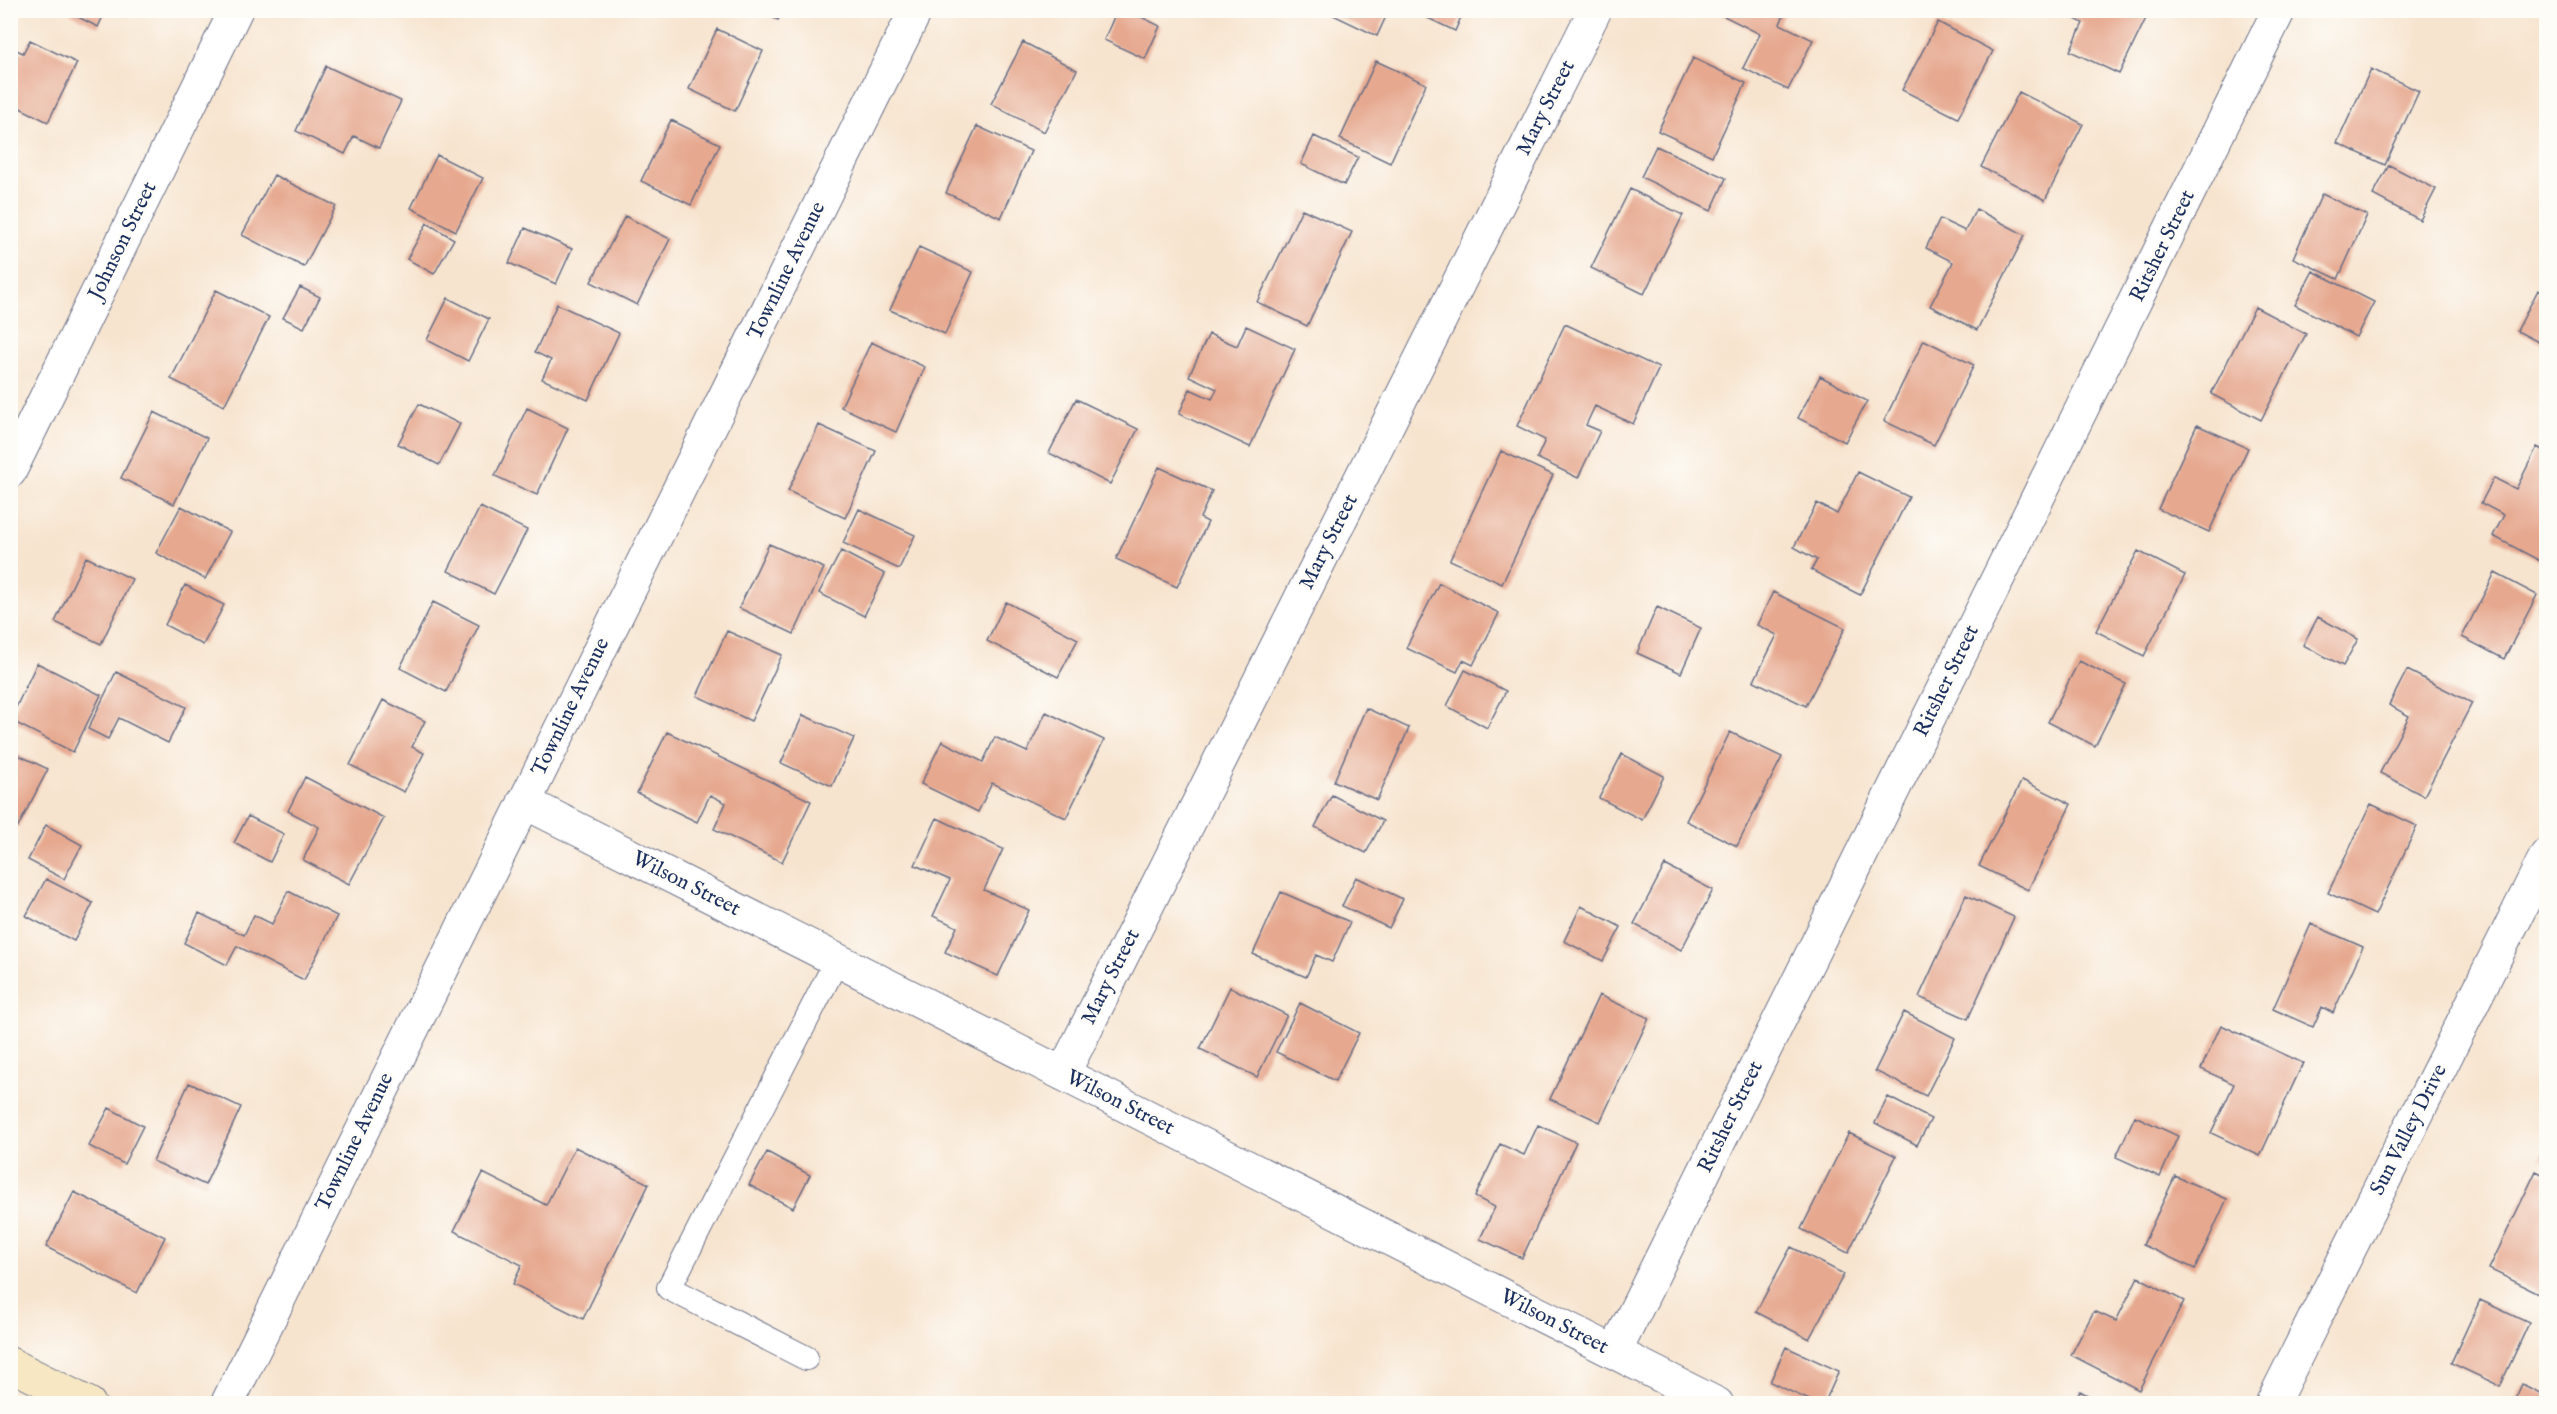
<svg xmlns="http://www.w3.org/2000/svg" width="2557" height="1414" font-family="'IM FELL English',serif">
  <rect width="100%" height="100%" fill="#fdfcf7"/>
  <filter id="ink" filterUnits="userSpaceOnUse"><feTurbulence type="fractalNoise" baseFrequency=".0167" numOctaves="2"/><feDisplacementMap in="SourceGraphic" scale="12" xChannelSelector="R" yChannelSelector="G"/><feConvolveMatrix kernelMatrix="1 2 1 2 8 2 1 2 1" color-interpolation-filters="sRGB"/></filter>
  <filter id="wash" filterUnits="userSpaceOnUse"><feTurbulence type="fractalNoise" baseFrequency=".008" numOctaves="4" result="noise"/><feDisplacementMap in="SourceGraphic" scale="24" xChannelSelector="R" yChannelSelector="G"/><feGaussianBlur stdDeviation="1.35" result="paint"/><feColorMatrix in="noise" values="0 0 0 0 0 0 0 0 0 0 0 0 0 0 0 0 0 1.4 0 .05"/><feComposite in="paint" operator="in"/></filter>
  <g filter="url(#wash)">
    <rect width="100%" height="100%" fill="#f7e4cf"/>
    <g id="blocks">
      <path fill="#e6a88f" d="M64 10H106L98 27Z
        M758 10H783L778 20Z
        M1087 10H1100L1097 16Z
        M1117 10H1127L1160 26 1145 59 1104 40Z
        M1333 10H1389L1377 36 1331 14Z
        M1411 10H1464L1455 31Z
        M1717 10H1786L1780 24 1813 40 1788 90 1743 68 1760 34 1716 12Z
        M2067 10H2150L2119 74 2070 51 2083 23 2065 14Z
        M1938 22 1993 51 1958 118 1902 90Z
        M717 29 763 51 735 111 689 89Z
        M30 40 77 63 48 122 10 103V47L23 53Z
        M1023 42 1077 70 1044 132 991 104Z
        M1693 58 1746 83 1712 156 1658 131Z
        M1376 61 1426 84 1390 163 1340 139Z
        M326 66 401 101 379 148 354 136 345 154 296 131Z
        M2371 69 2419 91 2385 165 2337 143Z
        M2019 92 2083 124 2045 200 1981 167Z
        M671 120 720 144 691 205 641 181Z
        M977 126 1031 151 1001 218 946 193Z
        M1314 136 1358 157 1344 185 1301 164Z
        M1656 146 1726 178 1711 211 1641 177Z
        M437 155 483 178 456 231 411 208Z
        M2389 165 2436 189 2420 220 2373 195Z
        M274 175 336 206 304 267 242 235Z
        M1630 189 1683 215 1644 294 1591 268Z
        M2322 194 2367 215 2338 279 2293 258Z
        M1302 209 1352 232 1307 326 1257 302Z
        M1976 209 2025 235 1977 330 1930 306 1953 262 1926 248 1940 219 1965 231Z
        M625 216 670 239 637 305 591 282Z
        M427 223 454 239 434 274 407 259Z
        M525 228 572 249 556 284 509 263Z
        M919 247 973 272 945 334 890 310Z
        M2313 271 2374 302 2356 337 2295 305Z
        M300 287 320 297 304 328 283 318Z
        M216 290 269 317 224 406 171 379Z
        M2538 290 2546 294V346L2517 331Z
        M448 298 489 319 468 361 427 340Z
        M557 304 619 333 588 400 542 379 551 360 535 352Z
        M2255 307 2306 334 2261 420 2211 394Z
        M1565 324 1659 368 1633 424 1595 406 1586 425 1600 431 1578 478 1537 458 1545 440 1517 426Z
        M1246 326 1295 349 1250 447 1179 414 1190 389 1212 399 1217 389 1189 376 1209 334 1237 346Z
        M1924 340 1974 365 1934 445 1884 421Z
        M871 342 925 367 896 432 841 407Z
        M1820 376 1867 401 1845 442 1798 418Z
        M1076 399 1138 429 1110 484 1049 453Z
        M419 404 460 424 439 465 398 444Z
        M527 408 568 428 537 495 495 476Z
        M154 412 207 438 174 504 121 478Z
        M819 425 876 451 845 518 788 491Z
        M2197 425 2248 448 2209 532 2158 509Z
        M2537 447 2546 452V548L2540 561 2493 536 2504 515 2481 503 2494 478 2516 489Z
        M1501 451 1553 475 1502 584 1450 560Z
        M1159 467 1212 491 1200 518 1208 522 1177 587 1116 559Z
        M1858 472 1909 497 1860 595 1811 570 1817 560 1794 547 1817 503 1837 514Z
        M181 506 230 532 205 579 156 553Z
        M480 507 527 530 494 594 448 571Z
        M859 509 915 535 899 569 843 543Z
        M769 544 824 568 794 634 739 608Z
        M841 551 885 574 864 616 819 593Z
        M2138 551 2185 575 2144 656 2096 631Z
        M86 557 132 579 101 644 55 622Z
        M2495 573 2537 595 2504 659 2462 637Z
        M1439 583 1499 613 1473 665 1463 660 1457 672 1406 648Z
        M185 585 224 605 203 645 165 625Z
        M1773 592 1845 628 1806 706 1754 681 1777 635 1757 625Z
        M433 602 479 625 446 692 400 668Z
        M1006 602 1078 639 1058 677 987 641Z
        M1657 607 1701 628 1681 673 1637 653Z
        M2318 617 2358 639 2343 666 2303 645Z
        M727 631 782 655 751 721 697 696Z
        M2079 661 2126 684 2095 746 2048 722Z
        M37 663 101 695 73 752 10 720Z
        M1465 670 1506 691 1487 728 1447 706Z
        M2407 670 2472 703 2424 796 2380 773 2409 716 2389 705Z
        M116 672 186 707 168 743 119 718 108 739 88 729Z
        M383 700 425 721 412 747 424 753 404 792 350 765Z
        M1366 708 1409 728 1377 800 1334 781Z
        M1046 712 1104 740 1066 818 992 783 978 812 921 784 942 741 983 762 995 737 1027 752Z
        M803 715 854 738 832 786 781 763Z
        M667 732 811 801 782 862 714 829 726 803 710 795 697 822 637 793Z
        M1730 732 1782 757 1737 846 1686 821Z
        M10 751 48 769 18 827 10 823Z
        M1622 754 1664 776 1642 820 1599 798Z
        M305 777 384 818 349 884 303 860 319 827 288 811Z
        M2022 780 2071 804 2028 890 1979 866Z
        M1332 795 1383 821 1366 853 1315 827Z
        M2371 804 2417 826 2375 915 2328 893Z
        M248 816 284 834 270 862 234 843Z
        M937 818 1003 849 984 890 1029 910 998 976 945 952 957 927 933 916 950 880 915 865Z
        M46 825 82 845 64 879 28 860Z
        M1665 865 1713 890 1681 950 1634 924Z
        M1356 877 1403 899 1389 928 1342 906Z
        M46 879 93 903 74 941 26 916Z
        M288 891 337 916 304 980 237 946 227 965 184 943 199 913 244 935 254 915 272 924Z
        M1281 892 1350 922 1332 962 1316 955 1306 977 1253 954Z
        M1966 895 2014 917 1968 1019 1919 997Z
        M1581 906 1621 927 1603 961 1564 941Z
        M2311 924 2363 947 2333 1013 2322 1007 2313 1027 2273 1009Z
        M1230 987 1287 1015 1257 1077 1200 1049Z
        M1599 995 1649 1018 1600 1122 1550 1099Z
        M1300 1003 1359 1033 1335 1081 1276 1052Z
        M1904 1012 1955 1038 1926 1096 1875 1071Z
        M2221 1025 2303 1063 2260 1156 2211 1133 2234 1084 2201 1069Z
        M189 1083 241 1107 205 1185 153 1161Z
        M1888 1097 1931 1119 1917 1145 1875 1123Z
        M109 1108 143 1126 124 1164 89 1146Z
        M2135 1116 2178 1136 2160 1177 2116 1157Z
        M1538 1125 1576 1142 1522 1258 1480 1239 1495 1207 1475 1197 1500 1144 1524 1155Z
        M1849 1133 1896 1156 1848 1253 1801 1229Z
        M2546 1144V1160L2540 1157Z
        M575 1147 649 1184 583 1319 513 1284 522 1265 454 1231 483 1173 546 1205Z
        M767 1152 810 1175 793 1208 749 1185Z
        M2536 1171 2546 1176V1274L2538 1293 2489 1269Z
        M2175 1176 2227 1199 2195 1269 2143 1245Z
        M74 1192 165 1237 137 1293 46 1247Z
        M1791 1247 1844 1274 1809 1339 1756 1312Z
        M2138 1277 2184 1301 2139 1390 2071 1355 2094 1311 2116 1321Z
        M2480 1300 2529 1323 2500 1386 2451 1363Z
        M1786 1347 1839 1371 1824 1404H1818L1770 1382Z
        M2522 1384 2546 1396V1404H2513Z
        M2080 1391 2104 1404H2074Z"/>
    </g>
  </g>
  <g filter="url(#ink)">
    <use href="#blocks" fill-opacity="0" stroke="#686e86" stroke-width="1.5"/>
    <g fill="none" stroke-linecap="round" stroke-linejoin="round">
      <defs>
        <path id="lane" d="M806 1358 669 1288 837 960"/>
        <path id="street" d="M10 471 236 10
          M524 802 1717 1404
          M1063 1074 1595 10
          M1615 1352 2279 10
          M227 1404 916 10
          M2272 1404 2546 856"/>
        <path id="secondary" d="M10 1364 89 1404"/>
      </defs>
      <use href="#lane" stroke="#686e86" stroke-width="26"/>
      <use href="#street" stroke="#686e86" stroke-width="35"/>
      <use href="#secondary" stroke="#686e86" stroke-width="35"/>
      <use href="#lane" stroke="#fff" stroke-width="24"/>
      <use href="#street" stroke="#fff" stroke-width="33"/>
      <use href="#secondary" stroke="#f7e8c3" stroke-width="33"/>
    </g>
  </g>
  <g text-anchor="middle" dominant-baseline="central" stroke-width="5" stroke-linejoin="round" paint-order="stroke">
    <g font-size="21" fill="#1b2f5e" stroke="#fdfcf7">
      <text transform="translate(1546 108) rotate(-63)">Mary Street</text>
      <text transform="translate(123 241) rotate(-64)">Johnson Street</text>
      <text transform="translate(2163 246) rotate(-64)">Ritsher Street</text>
      <text transform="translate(787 271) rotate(-64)">Townline Avenue</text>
      <text transform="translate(1329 542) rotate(-63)">Mary Street</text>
      <text transform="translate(1947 681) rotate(-64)">Ritsher Street</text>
      <text transform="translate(571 707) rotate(-64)">Townline Avenue</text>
      <text transform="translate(686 884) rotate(27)">Wilson Street</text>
      <text transform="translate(1111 977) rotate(-63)">Mary Street</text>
      <text transform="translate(1120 1103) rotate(27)">Wilson Street</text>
      <text transform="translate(1731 1117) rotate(-64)">Ritsher Street</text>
      <text transform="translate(2409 1130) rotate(-63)">Sun Valley Drive</text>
      <text transform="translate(355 1142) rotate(-64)">Townline Avenue</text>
      <text transform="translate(1554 1322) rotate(27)">Wilson Street</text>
    </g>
  </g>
  <rect width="2557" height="1414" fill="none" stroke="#fdfcf7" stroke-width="36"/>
</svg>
